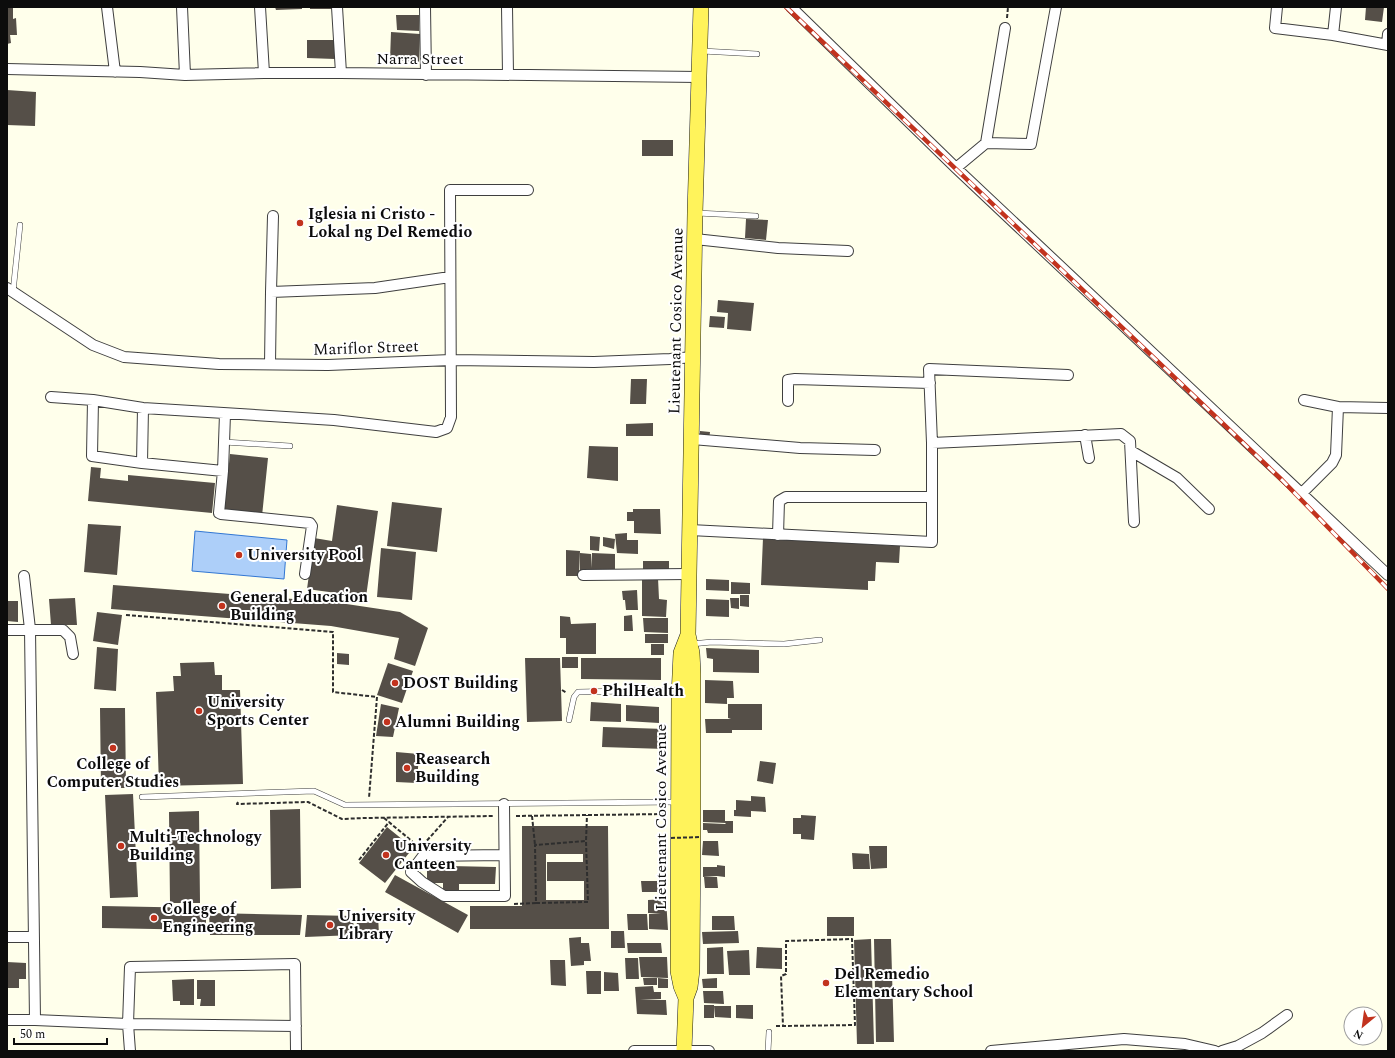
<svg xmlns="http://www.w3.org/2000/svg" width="1395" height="1058" font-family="Spectral,serif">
  <rect width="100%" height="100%" fill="#ffffeb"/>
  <path fill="#adcff9" stroke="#3176d3" d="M195 531 287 540 284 579 192 571Z"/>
  <path fill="#554f48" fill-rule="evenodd" d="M7 7H13V19L16 18 17 35H10L11 43 7 44Z
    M275 7H302V9L276 10Z
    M310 7H332V9H310Z
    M1366 7H1384L1382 22 1365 20Z
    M396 15H419V31L397 30Z
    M391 32 420 34 419 62 390 60Z
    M307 40H334L335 59 307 58Z
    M7 90 36 92 35 126 7 125Z
    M642 140H673V156H642Z
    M746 219 768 220 766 240 745 238Z
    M718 300 754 303 751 331 727 329 728 313 717 312Z
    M710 316 725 317 724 328 709 327Z
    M631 379H647L646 404H630Z
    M653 423V436H626V424Z
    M700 431 710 432 709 440 700 435Z
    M589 446 618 447V481L587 478Z
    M230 454 268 458 262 516 224 512Z
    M91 467 101 468 100 478 128 481V475L215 483 212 513 88 501Z
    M392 502 442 508 437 552 387 546Z
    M337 505 378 511 366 597 307 589 314 538 332 541Z
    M633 509H660L661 534 634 533V521H627V512H633Z
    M88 524 121 526 117 575 84 572Z
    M627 533V540H638V554L617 553 615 534Z
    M590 536 600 537 599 551 590 550Z
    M603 537 615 539 614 549 603 546Z
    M763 538 900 546 899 563 876 562 875 581H868V590L761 585Z
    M381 548 416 552 412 600 377 597Z
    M566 550 580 551 579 576H566Z
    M580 553 591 554V568L592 553 615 554V571L580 570Z
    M643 561H669V574H643Z
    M642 577 658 578 659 599 667 600 666 617 642 616Z
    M706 579 729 580V591L706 590Z
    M731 582 750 583V594H731Z
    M113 585 333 602 400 612 428 628 415 666 394 659 399 638 331 626 111 609Z
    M637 590 638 610H626L625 600H623L622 591Z
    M740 595H749V607L740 606Z
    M75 598 77 625H51L49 599Z
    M730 598H739V609L731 608Z
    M706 599 729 600V617L706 616Z
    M7 601H18V622L7 621Z
    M97 612 122 615 118 645 93 641Z
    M632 615 633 631H624V616Z
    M560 616 570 617 571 624 596 623V654H566V638H560Z
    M643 618H668V633L644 632Z
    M645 634H668V643H645Z
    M651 644H664V655H651Z
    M97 647 118 649 116 691 94 689Z
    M706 648 759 650V673L713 672V659L707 658Z
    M337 653 349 654V665L337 664Z
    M562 657H578V668H562Z
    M525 658H560L562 721 527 722Z
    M581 658H661V680L581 679Z
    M214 662 215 675H222V690H240L243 784 159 786 156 692 174 691 173 676H181L180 663Z
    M388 663 413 671 402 703 377 695Z
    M705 680 733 681 734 698H727V704L705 703Z
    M591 702 621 704V722L590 721Z
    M381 704 399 708 393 737 376 736Z
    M728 704H762V730H732V733H706L705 719H731L728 718Z
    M626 705 659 707V723L626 721Z
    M100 708H125L126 788H101Z
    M603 727 665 729V749L602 747Z
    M396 752 419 754 417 783 396 782Z
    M760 761 776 763 773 784 757 781Z
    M133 794 138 897 110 898 105 795Z
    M751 796 765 797 766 812 751 811V817L734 816V810H736V800L751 801Z
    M300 809 301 888 271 889 270 810Z
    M703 810H725V821H733V833H708L707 830H703V823L725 824 726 823 703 822Z
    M199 811 200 903H170L169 812Z
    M801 815 816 816 814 840 801 839V834H793V818H801Z
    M522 826H608L609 929H470V906H522ZM546 854H583V862H547V881H584V900H546Z
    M387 827 413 848 385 883 359 863Z
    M703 841H718L719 856 702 855Z
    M869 846H887V868L871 869Z
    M852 853 869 854 870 869H853Z
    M427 861 450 862V866L496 867 495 884H459V892H443V883H427Z
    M717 865 725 866V877L717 876 703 877V867H717V872Z
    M395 875 468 915 458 933 385 892Z
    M704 877H717L718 888H705Z
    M641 881H665L666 892H642Z
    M666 899 668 930 649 929V914L661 913H648V900Z
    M102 906 206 908V930L102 928Z
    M209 913 302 915 300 935H210Z
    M627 914H647L648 930H628Z
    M307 915 353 916 354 935 305 937Z
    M378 915 379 935H358L356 916Z
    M712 916H734L735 930H712Z
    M827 917H854V936H827Z
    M611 931H624L625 948H611Z
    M738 931 739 943 703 944 702 932Z
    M581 937V943H589L591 961H584V965L571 966 569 938Z
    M871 939 874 1044H857L854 940Z
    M874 939H891L894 1042H876Z
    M627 943H661L662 953H628Z
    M723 947 724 974H707V948Z
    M757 947 782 948V969L756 968Z
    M749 950 750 975H729L727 951Z
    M639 957H667L668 978 641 977Z
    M625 958H638L639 979H626Z
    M550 960H565L566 986 551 985Z
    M7 962 26 963V979H19V988H7Z
    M586 971H601V994H587Z
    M604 972 618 973 619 991H604Z
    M643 978H657V985H644Z
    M658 978 668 979V988H658Z
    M717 978V988H703L702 979Z
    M194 979V1005H180V1001H173L172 980Z
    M197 980H215V1006H200L201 999H197Z
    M653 986 654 992H661V999L640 1000H666L667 1015 637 1014 635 987Z
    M703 991H723L724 1004 704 1003Z
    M704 1005H714V1018H704Z
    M736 1005H753V1019L736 1018Z
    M714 1006H731V1018L715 1017Z"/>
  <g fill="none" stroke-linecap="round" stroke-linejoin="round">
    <defs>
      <path id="service" d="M702 51 757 54
        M697 213 756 216
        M13 292 20 225
        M224 442 290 446
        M691 644 712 642 784 644 820 640
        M569 720 574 697 578 692 677 690
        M142 797 314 791 345 805 678 802
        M768 1051 769 1032"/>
      <path id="minor" d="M107 7 115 72
        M182 7 185 75
        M260 7 264 73
        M337 7 341 73
        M425 7 426 75
        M507 7 508 74
        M791 7 956 168 1388 575
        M1277 7 1275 28 1333 35 1388 45
        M1333 35 1336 7
        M1387 45 1388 34
        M7 69 140 72 185 75 264 73H341L699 77
        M986 143 1031 144 1056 7
        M956 168 986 143 1005 28
        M695 239 778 248 848 251
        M7 288 93 345 124 357 219 364 328 365 451 360 594 362 670 359 693 357
        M271 292 375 288 450 277
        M270 364 271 292 273 216
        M51 397 93 400 143 408 334 420 436 432 447 428 451 417 450 190H528
        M93 400 92 456 142 463 223 471
        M1304 400 1338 407
        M788 401V380L795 379 930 383
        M225 414 223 471 219 513 221 514 310 523 312 526 305 574
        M1085 435 1089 458
        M692 439 800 448 875 450
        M932 443 1121 434 1130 441 1134 522
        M1131 451 1177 478 1209 509
        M142 463 143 408
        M1302 493 1332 463 1336 455 1338 407 1388 408
        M690 530 932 542V443L929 369 1068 375
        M778 535 779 501 786 497H932
        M583 575 689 574
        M24 576 30 629 35 1020
        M7 630H63L70 637 73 654
        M504 804 505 896H444L422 882 411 872 423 856 504 855
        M7 937H34
        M7 1020H35L128 1024 296 1026
        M130 1051 128 1024 130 967 295 964 296 1051
        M634 1051H709
        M991 1051 1124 1039 1185 1044 1215 1051
        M1222 1051 1238 1046 1262 1033 1287 1015"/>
      <path id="primary" d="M686 998 681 986 678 971 679 696 681 653 688 635
        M684 1051 686 998 690 987 692 970 693 822V673L692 653 688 635 695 213 701 7"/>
    </defs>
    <use href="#service" stroke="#3f3f3f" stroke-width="6"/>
    <use href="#minor" stroke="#3f3f3f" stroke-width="12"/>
    <use href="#primary" stroke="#1d1d1d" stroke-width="16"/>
    <path stroke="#2e2e2e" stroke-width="2" stroke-dasharray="4 2" stroke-linecap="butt" d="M1007 18 1008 7
      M126 615 333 632V692L377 697 369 798
      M562 690 567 693
      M238 802 237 804 308 802 342 819 365 818 493 816
      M516 816 665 814
      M532 816 535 845
      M384 818 419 847
      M423 845 448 817
      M359 860 389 822
      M536 903 588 902 586 841 587 815
      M514 904 536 903 535 845 586 841
      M776 1026H783L855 1025 852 939 786 941V974L781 976 783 1026"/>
    <use href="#service" stroke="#fff" stroke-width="5"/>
    <use href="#minor" stroke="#fff" stroke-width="10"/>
    <use href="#primary" stroke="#fff35b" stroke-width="15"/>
    <defs>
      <path id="rail" d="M786 7 1282 480 1388 589"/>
    </defs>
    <use href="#rail" stroke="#c2331e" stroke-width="4.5"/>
    <use href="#rail" stroke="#fff" stroke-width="3" stroke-dasharray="9" stroke-linecap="butt"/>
    <path stroke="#2e2e2e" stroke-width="2" stroke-dasharray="4 2" stroke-linecap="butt" d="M671 838 701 837"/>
  </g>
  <g fill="#c2331e" stroke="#fff" stroke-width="1.5">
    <circle cx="300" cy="223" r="4"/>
    <circle cx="239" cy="555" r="4"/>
    <circle cx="222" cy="606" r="4"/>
    <circle cx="395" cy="683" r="4"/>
    <circle cx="594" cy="691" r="4"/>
    <circle cx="199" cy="711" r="4"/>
    <circle cx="387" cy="722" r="4"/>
    <circle cx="113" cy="748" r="4"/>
    <circle cx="407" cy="768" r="4"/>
    <circle cx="121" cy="846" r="4"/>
    <circle cx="386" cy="855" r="4"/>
    <circle cx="154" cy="918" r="4"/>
    <circle cx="330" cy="925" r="4"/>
    <circle cx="826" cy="983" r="4"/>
  </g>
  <g text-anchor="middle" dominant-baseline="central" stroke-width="4" stroke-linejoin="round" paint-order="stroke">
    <g font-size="16" fill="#0c0c0c" stroke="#fff">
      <text x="420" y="59">Narra Street</text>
      <text transform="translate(676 321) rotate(-89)">Lieutenant Cosico Avenue</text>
      <text transform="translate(366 348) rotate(-2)">Mariflor Street</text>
      <text transform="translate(661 817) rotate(-90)">Lieutenant Cosico Avenue</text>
    </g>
    <g font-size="16" font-weight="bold" fill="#0c0c0c" stroke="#fff" text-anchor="start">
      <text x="308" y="214">Iglesia ni Cristo -<tspan x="308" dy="18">Lokal ng Del Remedio</tspan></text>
      <text x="247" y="555">University Pool</text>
      <text x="230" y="597">General Education<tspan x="230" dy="18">Building</tspan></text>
      <text x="403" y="683">DOST Building</text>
      <text x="602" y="691">PhilHealth</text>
      <text x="207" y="702">University<tspan x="207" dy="18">Sports Center</tspan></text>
      <text x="395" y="722">Alumni Building</text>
      <text x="415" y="759">Reasearch<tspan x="415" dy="18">Building</tspan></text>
      <text x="113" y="764" text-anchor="middle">College of<tspan x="113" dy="18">Computer Studies</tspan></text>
      <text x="129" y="837">Multi-Technology<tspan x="129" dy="18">Building</tspan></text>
      <text x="394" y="846">University<tspan x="394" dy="18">Canteen</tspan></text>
      <text x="162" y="909">College of<tspan x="162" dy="18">Engineering</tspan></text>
      <text x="338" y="916">University<tspan x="338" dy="18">Library</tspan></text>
      <text x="834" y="974">Del Remedio<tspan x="834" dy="18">Elementary School</tspan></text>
    </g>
  </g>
  <rect width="1395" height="1058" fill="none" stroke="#0c0c0c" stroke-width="16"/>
  <g transform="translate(1363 1026) rotate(209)"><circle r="19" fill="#ffffff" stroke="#9e9e9e"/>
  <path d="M0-3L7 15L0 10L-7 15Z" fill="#c2331e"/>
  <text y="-6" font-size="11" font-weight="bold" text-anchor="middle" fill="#0c0c0c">N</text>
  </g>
  <path d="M14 1038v6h93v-6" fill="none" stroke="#0c0c0c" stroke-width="2"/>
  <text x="20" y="1038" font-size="12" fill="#0c0c0c" stroke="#ffffff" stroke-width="3" paint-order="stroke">50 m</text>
</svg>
